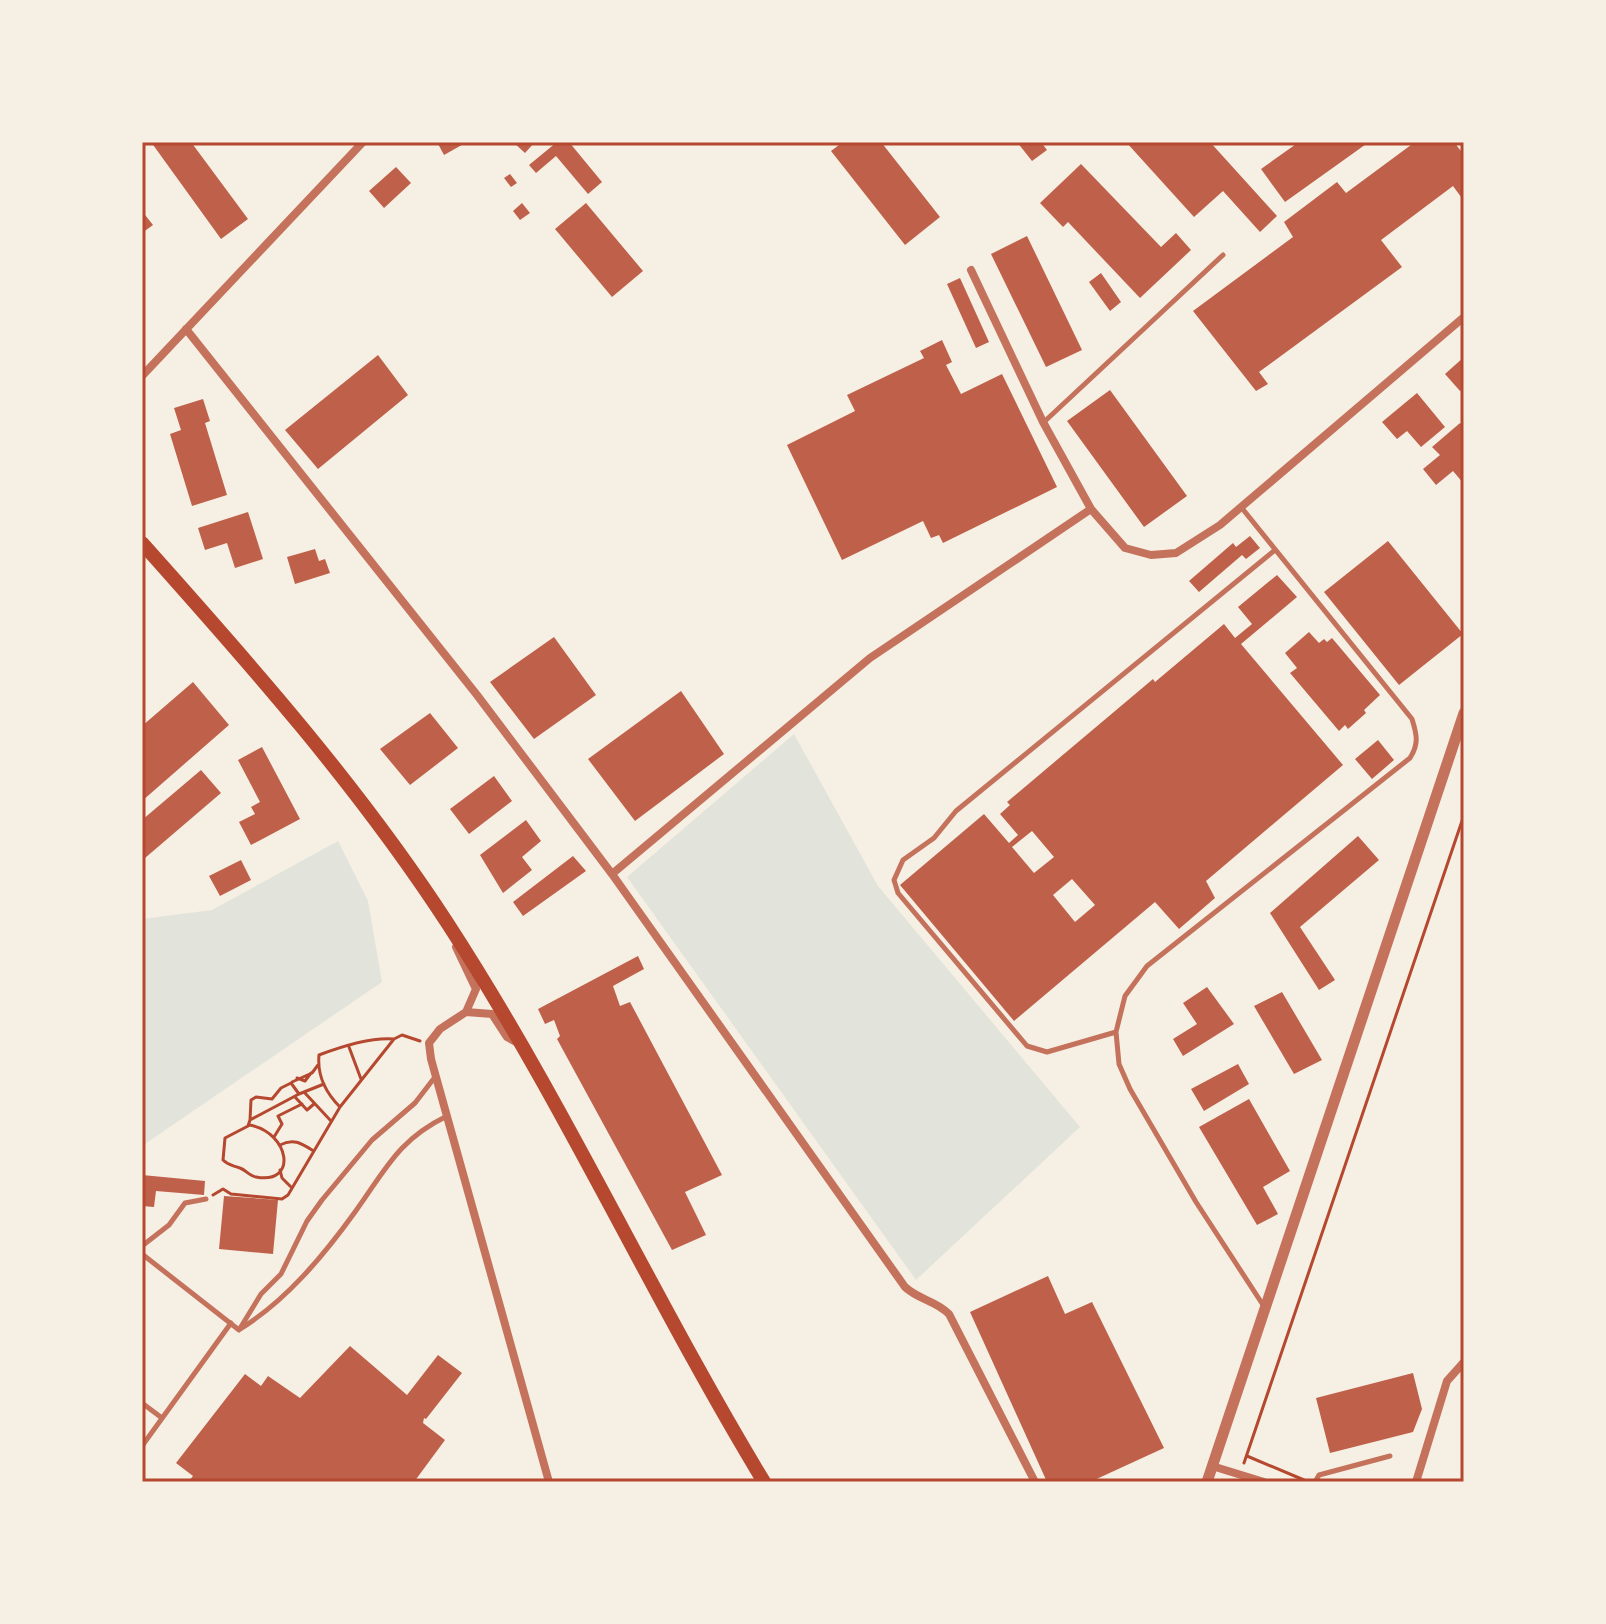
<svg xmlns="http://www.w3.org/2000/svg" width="1606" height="1624" font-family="'Titillium Web',sans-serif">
  <rect width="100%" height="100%" fill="#f6efe4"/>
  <path fill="#e2e4dc" d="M794 734 878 886 1080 1127 916 1280 627 877Z
    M338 841 368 901 382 982 142 1146V919L212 910Z"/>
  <path fill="#bf614a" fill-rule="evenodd" d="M151 142H191L248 219 221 239Z
    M437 142H467L444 155Z
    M513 142H535L525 153Z
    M557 142H569L602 182 588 194 556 156 536 173 529 165Z
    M843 142H881L940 217 905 245 831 151Z
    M1017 142H1041L1047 150 1032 161Z
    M1126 142H1210L1277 216 1260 232 1223 191 1194 217Z
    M1299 142H1369L1285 202 1261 169Z
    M1415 142H1454L1464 155V201L1453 186 1381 240 1402 267 1259 372 1268 384 1256 391 1193 311 1293 237 1284 222 1337 182 1346 193Z
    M1081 164 1161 247 1176 233 1191 250 1140 298 1068 222 1063 227 1040 203Z
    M396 167 411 183 384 208 369 191Z
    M510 174 517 183 511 187 504 178Z
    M522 203 530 213 520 220 513 211Z
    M586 203 643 271 612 297 555 229Z
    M142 211 153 225 142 233Z
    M1027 236 1082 350 1046 367 991 254Z
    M1101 273 1121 302 1110 311 1089 282Z
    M960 278 989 342 976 348 947 284Z
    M942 340 952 362 946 365 961 394 1002 374 1057 487 943 543 939 535 931 538 923 521 842 560 787 445 855 411 847 395 924 358 920 351Z
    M378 355 408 395 318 469 285 430Z
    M1464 357V388L1460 391 1445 374Z
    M1110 390 1187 496 1144 527 1067 421Z
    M1417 393 1445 427 1421 447 1407 431 1397 439 1382 422Z
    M203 399 210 421 205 423 227 495 192 506 170 434 181 430 174 408Z
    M1460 423 1464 428V484L1453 471 1436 485 1423 469 1440 455 1432 447Z
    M248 512 263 559 235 568 227 543 205 550 198 528Z
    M1250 536 1260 548 1246 559 1242 555 1199 592 1189 581 1233 543 1236 547Z
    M1388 541 1463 634 1399 685 1324 592Z
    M315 549 319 561 325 559 330 573 295 584 287 557Z
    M1277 575 1297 597 1241 644 1343 765 1206 881 1215 898 1179 929 1155 902 1014 1021 900 885 984 814 1009 843 1018 835 1000 814 1010 805 1007 802 1153 679 1155 682 1224 624 1235 638 1252 624 1238 607ZM1032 831 1054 857 1034 873 1012 847ZM1072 879 1095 905 1075 922 1053 895Z
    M1309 632 1319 643 1324 639 1327 642 1332 638 1380 695 1364 710 1366 713 1348 729 1345 725 1339 731 1290 673 1297 668 1285 653Z
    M554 637 596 695 534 739 490 682Z
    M193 682 229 725 142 801V726Z
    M681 691 724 754 635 821 588 759Z
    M430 713 458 748 410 785 380 749Z
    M1378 740 1394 760 1372 779 1355 759Z
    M262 747 300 819 251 845 239 822 255 814 251 807 260 802 238 760Z
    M201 770 221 793 145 858 142 854V820Z
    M494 776 512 801 469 834 450 809Z
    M526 820 541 841 522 857 532 870 503 893 480 855Z
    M1358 836 1379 860 1300 927 1335 980 1319 990 1270 913Z
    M573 856 586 871 523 916 513 902Z
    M241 860 251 880 220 896 209 876Z
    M638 956 644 969 613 986 620 1006 630 1002 722 1175 685 1192 706 1235 672 1250 557 1039 560 1036 554 1020 545 1024 538 1009Z
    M1207 987 1234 1024 1183 1056 1173 1039 1197 1024 1183 1003Z
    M1282 992 1322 1060 1294 1074 1254 1006Z
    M1238 1064 1249 1084 1204 1111 1191 1089Z
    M1249 1099 1290 1171 1263 1187 1278 1214 1257 1225 1199 1127Z
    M142 1175 205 1181 204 1195 156 1191 154 1207 142 1206Z
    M224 1196 278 1200 273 1254 219 1249Z
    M1048 1276 1065 1314 1092 1302 1164 1448 1090 1482H1047L970 1312Z
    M350 1346 407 1395 438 1355 462 1373 426 1419 424 1418 423 1423 445 1440 414 1482H188L193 1476 176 1463 245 1374 261 1386 268 1376 300 1398Z
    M1413 1373 1422 1409 1413 1432 1330 1453 1316 1398Z"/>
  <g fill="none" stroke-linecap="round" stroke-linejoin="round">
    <path stroke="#b5482f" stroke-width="3" d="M349 1047 361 1079
      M297 1078 305 1081 311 1073
      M292 1082 312 1073 318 1065
      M304 1092 331 1121
      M295 1097 307 1110 314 1104
      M340 1107C326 1093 317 1076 319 1055 340 1047 371 1037 394 1039
      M250 1120 251 1100 256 1097 272 1099 281 1088 291 1083 299 1094
      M250 1125C290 1133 298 1185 256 1177 249 1176 246 1170 240 1168 232 1165 229 1166 223 1160L225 1138Z
      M248 1126 250 1120 299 1094 324 1084
      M274 1137 282 1124 278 1116 302 1104
      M280 1145C293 1138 301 1143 312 1150
      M280 1170 282 1178 292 1188
      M213 1195 223 1189 231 1194 282 1199 288 1195 340 1107 394 1039 402 1035 420 1041
      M1247 1456 1304 1480
      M1244 1463 1464 815"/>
    <path stroke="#c5725c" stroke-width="5" d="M1044 422 1223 255
      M1241 507 1412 719C1417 735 1419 744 1410 758L1147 966 1125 996 1116 1032 1119 1064 1130 1089 1196 1202 1265 1308
      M1116 1032 1047 1052 1027 1046 898 893 894 880 903 860 934 838 956 811 1275 550
      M142 1246 169 1225 185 1203 206 1199
      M142 1254 239 1330
      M240 1329C286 1301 324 1255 355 1212 386 1169 398 1140 447 1116
      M239 1330 261 1294 281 1274 307 1221 322 1200 372 1140 415 1103 435 1077
      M142 1403 162 1418
      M142 1446 231 1323
      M1315 1482 1319 1475 1390 1456"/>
    <path stroke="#c5725c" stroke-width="8" d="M971 270 1043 422 1091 509 1125 548 1151 555 1176 553 1220 525 1464 317
      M186 329 477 695 612 874 905 1287C919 1300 935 1300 949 1314L1035 1482
      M142 376 363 142
      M612 874 870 658 1091 509
      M456 947 476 989 466 1012 440 1029 429 1043 431 1059 549 1482
      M466 1012 492 1014 507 1037 516 1042
      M1212 1466 1264 1482
      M1416 1482 1447 1381 1464 1362"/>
    <path stroke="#c5725c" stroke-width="11" d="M1207 1482 1464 713"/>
    <path stroke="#b5482f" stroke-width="14" d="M142 543C251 665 359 787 448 924 565 1104 653 1299 764 1482"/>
  </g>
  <rect width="1606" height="1624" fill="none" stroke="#f6efe4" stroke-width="288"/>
  <rect x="144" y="144" width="1318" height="1336" fill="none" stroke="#b5482f" stroke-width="3"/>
</svg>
